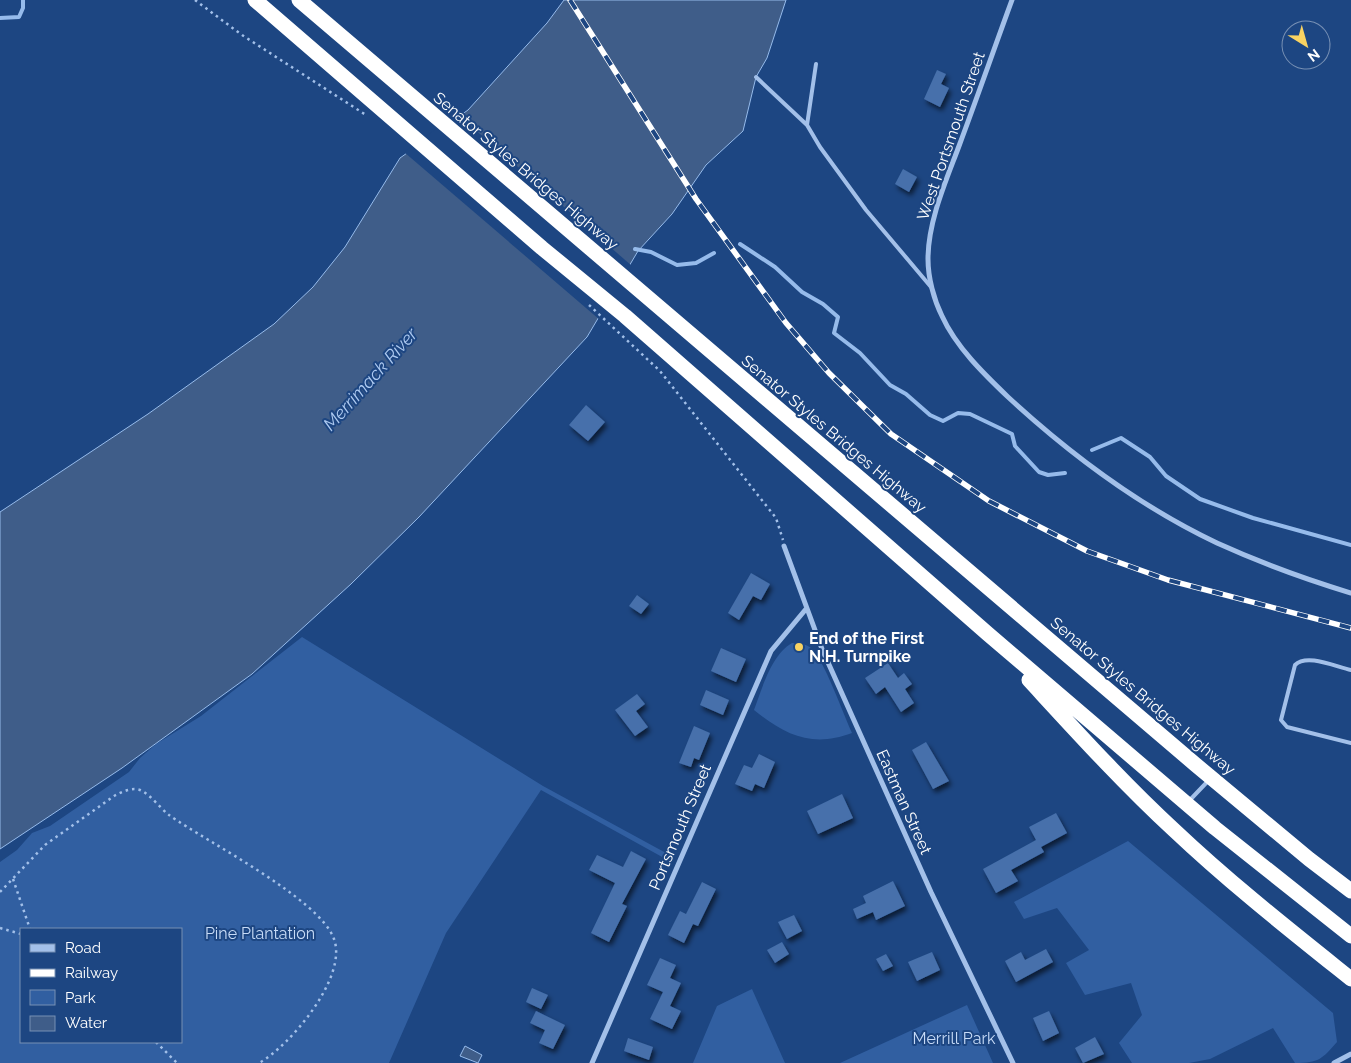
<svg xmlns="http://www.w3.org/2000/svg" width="1351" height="1063" font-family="Raleway,sans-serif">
  <defs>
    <filter id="shadow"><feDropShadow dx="2.5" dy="4" stdDeviation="2.5" flood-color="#0009"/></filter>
  </defs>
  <rect width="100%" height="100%" fill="#1d4682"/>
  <path fill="#315fa1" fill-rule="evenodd" d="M302 637 543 786 666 853 664 858 541 790 446 933 389 1063H0V862L17 850 32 833 50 826 129 772 140 758 156 744 201 716ZM181 929V1042H21V929Z
    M792 643C798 644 805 643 811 648 823 657 844 716 852 733 812 748 785 735 754 710 762 689 771 655 792 643Z
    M1128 841 1333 1013 1337 1042C1322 1059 1319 1063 1295 1063L1273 1028 1210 1059 1189 1063H1132L1119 1043 1142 1015 1131 983 1085 995 1066 963 1089 950 1057 908 1024 919 1014 902Z
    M752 989 785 1063H693L717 1006Z
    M967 1005 993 1063H840Z"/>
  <path fill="#3f5d89" stroke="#96bbeb" d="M564 0H786L767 58 756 77 743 131 706 165 672 214 638 251 587 337 419 517 351 584 252 674 122 768 0 849V512L148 414 274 324 313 287 345 247 400 158 468 110 547 23Z
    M465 1046 482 1055 478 1063 460 1056Z"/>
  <path fill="#1d4682" d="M457 114 632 266 600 320 404 152Z"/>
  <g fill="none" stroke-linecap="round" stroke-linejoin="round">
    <path stroke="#96bbeb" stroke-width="4" d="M0 18 19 17 23 8V0
      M740 244 775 267 802 292 823 304 838 317 834 333 860 353 890 385 906 394 930 415 943 421 958 413 970 414 1012 434 1015 446 1039 472 1048 475 1065 473
      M635 249 651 252 677 265 696 263 714 253
      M1092 450 1121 438 1150 457 1166 476 1200 499 1253 518 1351 545"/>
  </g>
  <path fill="#4670ab" filter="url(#shadow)" d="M937 70 946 74 941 84 949 88 940 107 924 99Z
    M903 169 917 177 909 192 895 184Z
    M586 405 605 422 588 441 569 425Z
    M751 573 770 584 761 600 753 596 739 620 728 613Z
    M637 595 649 604 641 614 629 606Z
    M721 648 746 659 736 682 711 671Z
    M888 663 898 678 904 673 912 684 905 689 914 703 901 712 885 687 876 694 865 678Z
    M706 690 729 700 723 715 700 705Z
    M637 694 645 704 636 711 648 727 635 736 615 710Z
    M694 726 710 733 699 760 694 758 691 767 679 763Z
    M926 742 949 781 933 789 912 750Z
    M759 754 775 762 764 788 755 784 752 791 735 784 744 765 752 768Z
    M842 794 853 818 818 834 807 811Z
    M1056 813 1067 833 1041 847 1044 852 1011 870 1018 881 996 893 983 869 1036 840 1029 827Z
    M631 851 646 859 622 904 627 906 609 942 591 933 615 883 589 870 597 855 623 867Z
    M893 881 905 906 876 920 873 912 857 919 853 909 866 903 863 896Z
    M702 882 716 889 698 926 693 924 684 943 668 935 680 911 686 914Z
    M794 915 802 931 787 939 778 922Z
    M782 942 789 954 775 963 767 950Z
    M1046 949 1053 962 1016 982 1005 961 1021 952 1025 960Z
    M932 952 940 970 917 981 908 962Z
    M886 954 893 966 883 971 876 959Z
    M660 958 676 965 670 978 681 983 670 1006 681 1011 672 1029 650 1019 663 992 647 985Z
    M532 988 548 995 541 1009 526 1002Z
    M536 1011 565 1025 553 1049 539 1043 545 1030 530 1023Z
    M1049 1011 1059 1033 1043 1041 1033 1018Z
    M1095 1037 1104 1054 1083 1063 1075 1048Z
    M628 1038 653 1047 649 1060 624 1051Z"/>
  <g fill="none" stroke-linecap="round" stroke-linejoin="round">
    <path stroke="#a3c0e9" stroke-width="2.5" stroke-dasharray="2.5 4" stroke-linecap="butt" d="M195 0 242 35 366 115
      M589 305 660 371 776 518 783 540
      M13 879 30 929
      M0 892 45 845 114 796C122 792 131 787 140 790 150 794 160 808 169 815 207 842 320 899 334 939 348 977 290 1046 259 1063
      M0 928 21 934
      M156 1042 177 1063"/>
    <path stroke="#a3c0e9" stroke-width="4" d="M816 64 807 125 820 147 866 210 931 287
      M756 77 807 125
      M1351 670C1336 667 1307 653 1295 665L1281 720 1287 727 1351 743
      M1189 801 1208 781"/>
    <path stroke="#a3c0e9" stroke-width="5" d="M1012 0C994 49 977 98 959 146 946 181 928 221 928 259 928 278 934 300 942 316 956 347 984 374 1008 397 1071 455 1139 506 1217 543 1261 563 1305 579 1351 593
      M784 546 822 649 931 892 1013 1063
      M592 1063 771 651 806 609
      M1334 1063 1351 1054"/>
    <path stroke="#fff" stroke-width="15" d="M255 0 542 248 625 316 988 634 1215 828 1351 936
      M299 0 1196 765 1309 859 1351 891
      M1029 680C1076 731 1123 783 1174 830 1230 883 1291 931 1351 979"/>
    <defs>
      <path id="rail" d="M570 0 696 199 786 323 829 373 891 434 989 501 1087 551 1168 580 1351 628"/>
    </defs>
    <use href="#rail" stroke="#fff" stroke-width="5.5"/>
    <use href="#rail" stroke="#1d4682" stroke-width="4" stroke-dasharray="11" stroke-linecap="butt"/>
  </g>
  <circle fill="#f9d362" stroke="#1d4682" stroke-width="2" cx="799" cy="647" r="5"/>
  <g text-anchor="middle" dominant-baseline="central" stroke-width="4" stroke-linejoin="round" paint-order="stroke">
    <g font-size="16" fill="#fff" stroke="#1d4682">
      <text transform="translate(951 136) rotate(-71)">West Portsmouth Street</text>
      <text transform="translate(526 171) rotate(40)">Senator Styles Bridges Highway</text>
      <text transform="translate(834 434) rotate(40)">Senator Styles Bridges Highway</text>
      <text transform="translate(1143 696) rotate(40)">Senator Styles Bridges Highway</text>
      <text transform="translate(904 802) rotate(66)">Eastman Street</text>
      <text transform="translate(680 827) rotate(-67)">Portsmouth Street</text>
    </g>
    <g font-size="16" font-weight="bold" fill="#fff" stroke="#1d4682" text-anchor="start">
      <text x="809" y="638">End of the First<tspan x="809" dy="18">N.H. Turnpike</tspan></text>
    </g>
    <g font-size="16" fill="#c7dbf7" stroke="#1d4682">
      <text x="260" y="933">Pine Plantation</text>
      <text x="954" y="1038">Merrill Park</text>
    </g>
    <g font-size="18" font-style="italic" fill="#aecaf1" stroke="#1d4682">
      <text transform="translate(370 379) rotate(-48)">Merrimack River</text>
    </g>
  </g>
  <rect x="20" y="928" width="162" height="115" fill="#1d4682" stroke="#7790b4"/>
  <rect x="30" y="944" width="25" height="8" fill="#a3c0e9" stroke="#7790b4"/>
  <text x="65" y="953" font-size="15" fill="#ffffff">Road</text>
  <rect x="30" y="969" width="25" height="8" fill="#ffffff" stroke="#7790b4"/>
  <text x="65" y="978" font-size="15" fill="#ffffff">Railway</text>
  <rect x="30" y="990" width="25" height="15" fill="#315fa1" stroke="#7790b4"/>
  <text x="65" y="1003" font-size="15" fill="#ffffff">Park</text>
  <rect x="30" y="1016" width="25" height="15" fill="#3f5d89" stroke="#7790b4"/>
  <text x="65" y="1028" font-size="15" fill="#ffffff">Water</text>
  <g transform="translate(1306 45) rotate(143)"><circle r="24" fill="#1d4682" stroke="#7790b4"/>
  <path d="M0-4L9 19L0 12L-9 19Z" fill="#f9d362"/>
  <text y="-8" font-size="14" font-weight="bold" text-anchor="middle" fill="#ffffff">N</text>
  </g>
</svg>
